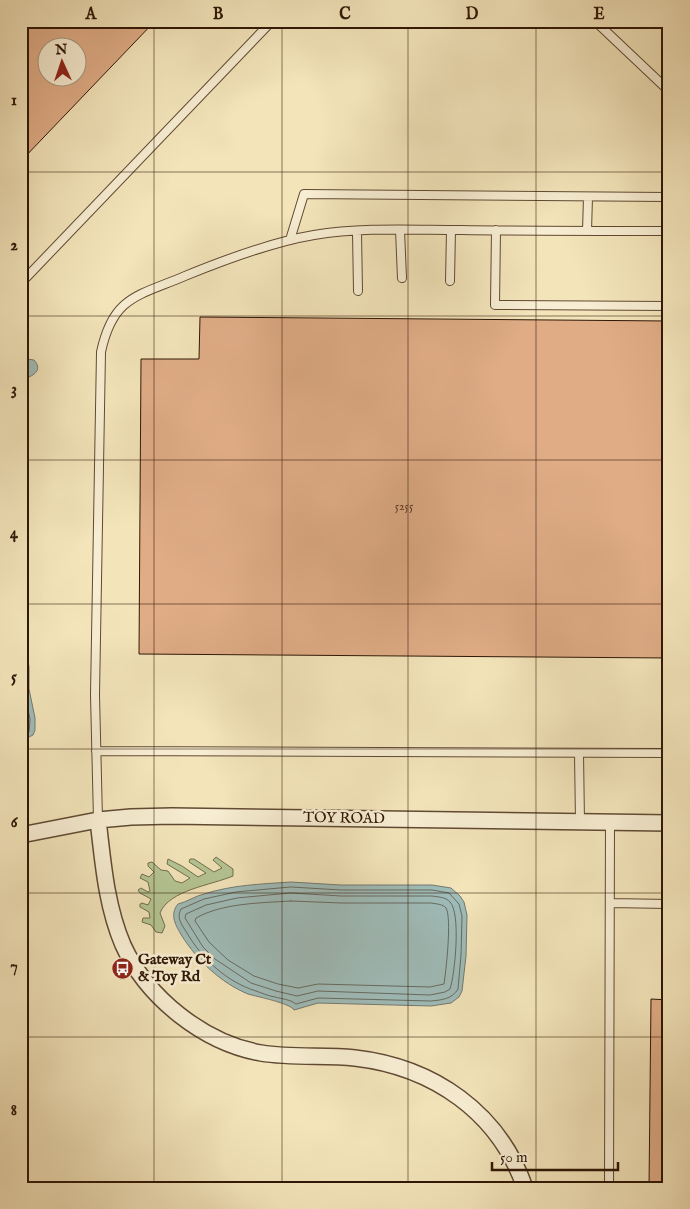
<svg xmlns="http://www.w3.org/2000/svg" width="690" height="1209" font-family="'IM FELL English',serif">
  <rect width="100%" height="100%" fill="#f3e4ba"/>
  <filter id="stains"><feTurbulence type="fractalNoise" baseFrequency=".004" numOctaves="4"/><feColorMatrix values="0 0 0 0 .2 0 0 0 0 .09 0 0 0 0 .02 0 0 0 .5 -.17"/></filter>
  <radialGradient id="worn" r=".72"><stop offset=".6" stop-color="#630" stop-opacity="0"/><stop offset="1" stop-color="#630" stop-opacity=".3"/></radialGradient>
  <path fill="#b5c594" stroke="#726e4d" d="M216 857 233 869V876C212 885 169 890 160 913L165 926 162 933 156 932 151 925 142 922 143 918H150L149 912 140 907V904L142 903 148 905 151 899 140 893 138 890 141 888 148 892 150 891 148 882 140 878 142 874 149 877 154 872 148 866V863L152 862 161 870 168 871 175 881 182 883 190 878 167 864 168 859 182 866 198 877 206 873 189 862 190 859H194L214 872 222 868 213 860Z"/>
  <path fill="#9fbcb9" stroke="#727a71" d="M27 359 34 360C42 369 36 374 27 378L22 393 21 401V368Z
    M21 618 29 667V689L35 718V730L33 735C29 737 26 739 21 738Z
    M291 882 341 885H432L451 888 460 896 464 902 467 915 466 956 462 991 459 997 451 1003 431 1006 318 1003 294 1010C290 1003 258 997 248 994 221 983 197 960 182 936 176 926 169 915 178 904 187 902 195 896 204 894 232 885 261 884 291 882Z"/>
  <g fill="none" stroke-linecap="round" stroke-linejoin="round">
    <path stroke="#676a60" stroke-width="1" d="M21 654 24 690 30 719 29 732 21 733
      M291 887 341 890H432L449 893 459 904 462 916 461 955 458 989C452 999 442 1000 431 1001L318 998 296 1004C289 999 282 999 275 997 268 996 262 993 256 991 227 982 202 959 187 933 182 925 176 918 181 909L204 899 236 892Z
      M291 893 341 896H432C438 897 446 897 450 902 461 913 455 974 450 989L445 992 430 995 318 991 297 996 276 991 251 983 215 959 203 947 185 918 186 914 206 905 237 898Z
      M291 901 341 903H431C436 904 443 904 446 908 452 918 446 971 444 984L430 987 318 984 298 988 278 984 254 976 228 960 209 942 195 921 196 918C223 903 260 903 291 901Z"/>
  </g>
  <path fill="#dfac86" stroke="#2f1706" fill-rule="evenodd" d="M21 21H155L21 161ZM48 48H78V78H48Z
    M200 317 669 321V658L139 654 141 359H199Z
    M651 999 669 1000V1188H649Z"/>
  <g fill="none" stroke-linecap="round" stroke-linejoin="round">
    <defs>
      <path id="service" d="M595 21 669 91
        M400 230 402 278
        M496 230 495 305 669 306
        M587 231 588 197
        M357 232 358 291
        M290 240 304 194 669 197
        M450 281 451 230
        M21 283 272 21
        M96 751 669 753
        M579 753 580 822
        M98 820 95 695 101 352C113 296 138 296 185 276 224 260 272 242 314 235 362 227 413 230 461 230 530 231 599 231 669 231
        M610 903 669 904
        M609 1188 610 822"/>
      <path id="minor" d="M98 820C103 862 106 905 123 945 147 998 204 1043 261 1053 292 1058 324 1055 355 1058 433 1067 499 1112 525 1188
        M21 835 98 820 131 817 172 816 669 823"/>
    </defs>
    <use href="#service" stroke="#604a33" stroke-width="10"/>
    <use href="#minor" stroke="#604a33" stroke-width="18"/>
    <use href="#service" stroke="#f7edd2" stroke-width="8"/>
    <use href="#minor" stroke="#f7edd2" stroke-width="15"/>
  </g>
  <path fill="none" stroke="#2f1706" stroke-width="1" stroke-opacity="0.55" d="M154 21V1188M282 21V1188M408 21V1188M536 21V1188M21 172H669M21 316H669M21 460H669M21 604H669M21 749H669M21 893H669M21 1037H669"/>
  <defs>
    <symbol id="bus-disc" viewBox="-11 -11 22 22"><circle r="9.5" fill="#8f2418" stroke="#f7edd2"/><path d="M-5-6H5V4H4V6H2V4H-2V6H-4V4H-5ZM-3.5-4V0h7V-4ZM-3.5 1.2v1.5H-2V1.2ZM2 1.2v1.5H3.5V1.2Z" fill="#fff"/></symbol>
  </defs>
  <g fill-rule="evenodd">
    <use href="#bus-disc" x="110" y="956" width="25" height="25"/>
  </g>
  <g text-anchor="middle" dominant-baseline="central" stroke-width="5" stroke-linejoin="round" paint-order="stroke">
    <g font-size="12" fill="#5b3c26">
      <text x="404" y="506">5255</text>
    </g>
    <g font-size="15" fill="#2f1706" stroke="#f7edd2">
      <text transform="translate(344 818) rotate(1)">TOY ROAD</text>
    </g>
    <g font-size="15" font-weight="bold" fill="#2f1706" stroke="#f7edd2" text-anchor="start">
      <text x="138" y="959">Gateway Ct<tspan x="138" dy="17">&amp; Toy Rd</tspan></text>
    </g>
  </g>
  <rect width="690" height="1209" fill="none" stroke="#f3e4ba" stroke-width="55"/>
  <g transform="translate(62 62) rotate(357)"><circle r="24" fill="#f7edd2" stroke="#a79780"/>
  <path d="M0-4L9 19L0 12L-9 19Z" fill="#8f2418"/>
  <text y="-8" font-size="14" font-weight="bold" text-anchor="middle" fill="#2f1706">N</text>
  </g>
  <path d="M492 1162v8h126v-8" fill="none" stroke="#2f1706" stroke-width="2.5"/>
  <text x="500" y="1162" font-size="15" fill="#2f1706" stroke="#f7edd2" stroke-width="4" paint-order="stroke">50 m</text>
  <rect x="28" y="28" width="634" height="1154" fill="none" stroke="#2f1706" stroke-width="2"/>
  <g font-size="16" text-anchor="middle" font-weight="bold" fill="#2f1706">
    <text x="91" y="19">A</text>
    <text x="218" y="19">B</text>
    <text x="345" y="19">C</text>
    <text x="472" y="19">D</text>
    <text x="599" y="19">E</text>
    <text x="14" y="105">1</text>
    <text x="14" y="250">2</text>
    <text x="14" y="394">3</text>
    <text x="14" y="538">4</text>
    <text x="14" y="682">5</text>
    <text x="14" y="827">6</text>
    <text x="14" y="971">7</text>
    <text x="14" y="1115">8</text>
  </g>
  <rect width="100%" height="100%" filter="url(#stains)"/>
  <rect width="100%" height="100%" fill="url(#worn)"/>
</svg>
